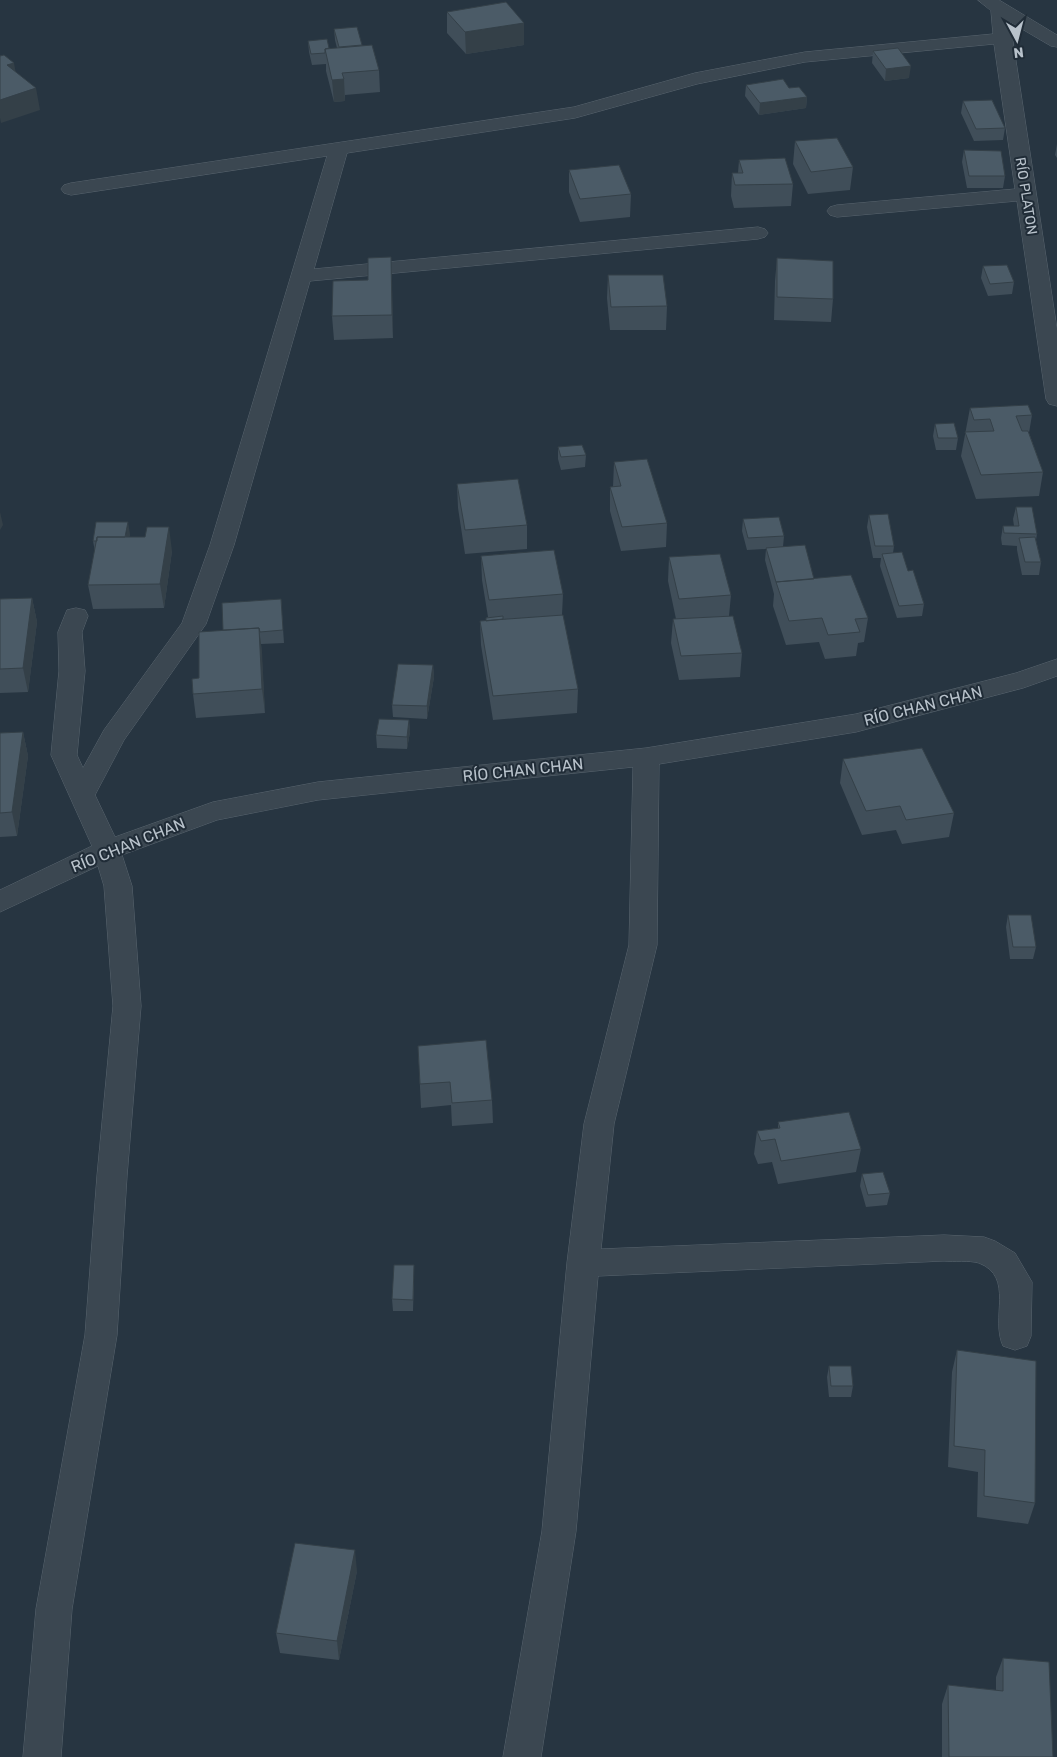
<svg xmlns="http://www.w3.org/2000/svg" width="1057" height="1757" font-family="Rubik,sans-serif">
  <rect width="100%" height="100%" fill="#273541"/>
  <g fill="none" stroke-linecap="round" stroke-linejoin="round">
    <defs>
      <path id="minor" d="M978 0H999L1057 35V47L1051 46 1010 22 1057 329V406L1049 404 1046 399 1017 201 837 217 830 215 827 211 830 207 837 205 1015 189 994 44 805 62 697 84 575 118 347 153 314 269 758 227 765 229 768 233 765 237 758 239 310 281 234 545 206 624 124 740 95 795 115 837 213 802 318 782 646 748 856 714 1016 673 1057 659V676L1023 688 856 732 659 764 657 945 614 1124 601 1249 944 1235 984 1237 995 1241 1015 1253 1032 1282 1031 1336 1027 1346 1015 1350 1003 1346C990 1318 1015 1277 979 1263 969 1260 954 1262 944 1261L598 1276 576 1531 541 1757H503L542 1531 567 1263 584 1124 629 945 633 767 318 800 217 820 122 855 132 886 141 1006 127 1176 117 1335 72 1609 61 1757H23L36 1609 85 1335 97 1176 113 1006 104 886 98 866 0 912V890L92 846 51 755 59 671 58 632 67 610 76 608 85 610 88 616 82 632 85 671 77 755 83 768 104 730 182 623 210 545 327 156 71 195 64 193 61 189 64 185 71 183 574 107 695 73 805 52 993 34 991 11Z"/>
    </defs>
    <use href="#minor" stroke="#59656f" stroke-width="1"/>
    <use href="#minor" fill="#3b4751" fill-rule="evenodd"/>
  </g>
  <path fill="#404e59" d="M447 12 524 45 466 54 447 33Z
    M334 29 362 45 379 70 380 92 345 95V101L334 102 326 71V64L312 65 309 52 308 41 329 48H337L335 40Z
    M873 51 909 78 885 81 872 63Z
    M746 85 789 88 807 97 806 108 759 115 745 96Z
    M963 101 1005 128 1003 140 974 141 961 113Z
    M795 141 853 167 850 190 808 194 793 164Z
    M1057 144V158L1055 155Z
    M964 150 1005 176 1003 188H967L962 162Z
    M739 160 793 184 791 206 734 208 731 196 732 173H738Z
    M569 170 631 194 630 217 580 222 569 192Z
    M391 257 393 338 334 340 332 316Z
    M777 258 833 299 831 322 774 320 775 281Z
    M983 266 1014 282 1012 294 988 296 981 278Z
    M608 275 667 306 666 330H610L607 298Z
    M970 408 1032 415 1029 433 1043 472 1039 496 976 499 961 456Z
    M935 424 958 438 956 450H936L933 436Z
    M558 447 586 455 585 467 561 470 558 459Z
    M614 462 667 523 666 547 621 551 610 511V487H613Z
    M457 484 527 525V549L465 554 458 508Z
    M1016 507 1037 534 1036 540 1041 562 1039 575H1022L1017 550V546L1002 545 1001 538 1003 526H1014L1013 519Z
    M869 515 894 546 893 553 908 571 924 604 922 616 897 618 880 566 881 558H873L867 527Z
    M743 519 784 536 783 547 814 579 868 618 864 642 858 643 856 656 825 659 819 642 786 645 773 606 774 594 765 560 766 549 747 550 742 531Z
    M130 534 129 537 172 551 164 608 93 609 88 585 95 552 93 541Z
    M481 556 563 594 562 615 578 689 577 713 493 720 481 645 480 621H486V618L488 617 482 580Z
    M669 557 731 595 729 616 742 653 740 677 679 680 671 643 673 619H676L668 581Z
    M32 598 37 622 28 692 0 693V599Z
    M281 599 284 643 261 644 265 713 196 718 193 694 223 630Z
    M433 665 434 677 427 719 393 717 392 705Z
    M409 720 410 732 407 749 377 748 376 735Z
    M23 732 28 756 17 836 0 837V733Z
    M843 759 954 813 949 837 902 844 896 830 862 835 840 783Z
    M1008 915 1036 947 1033 959H1010L1006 927Z
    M418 1046 492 1100 493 1123 452 1126 451 1105 421 1108Z
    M778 1122 861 1149 856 1172 778 1184 772 1162 758 1164 754 1154 757 1131 778 1128Z
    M862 1174 890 1193 887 1205 866 1207 860 1186Z
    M414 1277 413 1311H393L392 1299Z
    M957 1350 1035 1503 1028 1524 977 1517 978 1472 948 1467 952 1372Z
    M829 1366 853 1386 851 1397H829L827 1377Z
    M357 1571 339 1660 280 1653 276 1633Z
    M1003 1658 1053 1757H942V1704L948 1685 996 1690V1677Z"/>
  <path fill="#344048" d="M524 23V45L466 54 465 32Z
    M14 63 18 85 7 65Z
    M911 66 909 78 885 81 886 69Z
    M344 79 345 101 334 102 332 80Z
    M36 88 40 110 1 123 0 118V100Z
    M807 97 806 108 759 115 760 103Z
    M391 257 392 280 393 338 392 315Z
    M0 512 3 525 0 530Z
    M128 522 130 534 127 553 125 541Z
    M169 527 172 551 164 608 160 584Z
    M32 598 37 622 28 692 23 668Z
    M259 628 262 652 265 713 262 689Z
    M433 665 434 677 427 719V706Z
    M409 720 410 732 407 749V737Z
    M23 732 28 756 17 836 12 812Z
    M355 1550 357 1571 339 1660 337 1641Z"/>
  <path fill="#4b5b67" stroke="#344048" d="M506 2 524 23 465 32 447 12Z
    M357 27 362 45 339 47 334 29Z
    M327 39 329 48 325 49V53L311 54 308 41Z
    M372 45 379 70 342 73 344 79 332 80 325 49Z
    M898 48 911 66 886 69 873 51Z
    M4 55 14 63 7 65 36 88 0 100V56Z
    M783 79 789 88 799 87 807 97 760 103 746 85Z
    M992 100 1005 128 976 129 963 101Z
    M837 138 853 167 811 172 795 141Z
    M964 150 1001 151 1005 176H969Z
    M785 158 793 184 735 185 732 173H743L739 160Z
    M619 165 631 194 580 199 569 170Z
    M391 257 392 315 332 316 333 281 368 280V258Z
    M777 258 833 261V299L777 297Z
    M1007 265 1014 282 990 284 983 266Z
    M608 275H663L667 306 611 307Z
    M1028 405 1032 415 1016 416 1022 431H1028L1043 472 981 475 965 432 994 431 990 419 974 420 970 408Z
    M954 423 958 438H938L935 424Z
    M582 445 586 455 561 457 558 447Z
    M647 459 667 523 622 527 610 487 621 486 614 462Z
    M518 479 527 525 465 530 457 484Z
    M1016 507H1032L1037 534 1004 533 1003 526H1019Z
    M888 514 894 546H875L869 515Z
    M779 517 784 536 748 538 743 519Z
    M96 522H128L125 537H97V541H93Z
    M147 527H169L160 584 88 585 97 537H145Z
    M1035 537 1041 562H1025L1019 538Z
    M805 545 814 579 776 582 766 548Z
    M554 550 563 594 489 600 481 556Z
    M902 552 908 571 913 570 924 604 899 606 882 554Z
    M720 554 731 595 679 599 669 557Z
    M851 575 868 618 855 619 860 632 828 635 822 618 789 621 776 582Z
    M32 598 23 668 0 669V599Z
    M281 599 283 630 260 632 259 628 223 630 222 603Z
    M563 615 578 689 493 696 480 621Z
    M503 616V619L486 621V618Z
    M733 616 742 653 681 656 673 619Z
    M259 628 262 689 193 694 192 679 199 678V632Z
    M398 664 433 665 427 706 392 705Z
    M379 719 409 720 407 737 376 735Z
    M23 732 12 812 0 813V733Z
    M922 748 954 813 906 820 900 806 866 811 843 759Z
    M1008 915H1031L1036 947H1013Z
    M486 1040 492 1100 452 1103 450 1082 420 1084 418 1046Z
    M849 1112 861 1149 781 1161 775 1139 761 1141 757 1131 780 1128 778 1122Z
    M883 1172 890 1193 868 1195 862 1174Z
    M394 1265H414L413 1300 392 1299Z
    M957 1350 1036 1361 1035 1503 984 1496 985 1450 954 1446Z
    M829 1366H851L853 1386H831Z
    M295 1543 355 1550 337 1641 276 1633Z
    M1003 1658 1049 1662 1053 1757H949L948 1685 1003 1691Z"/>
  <g text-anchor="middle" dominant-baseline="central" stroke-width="4" stroke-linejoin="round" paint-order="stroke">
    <g font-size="14" fill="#b8c2cb" stroke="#202c37">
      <text transform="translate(1026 196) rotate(81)">RÍO PLATON</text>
    </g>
    <g font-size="16" fill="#b8c2cb" stroke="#202c37">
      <text transform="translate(923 706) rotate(-14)">RÍO CHAN CHAN</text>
      <text transform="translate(523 770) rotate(-6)">RÍO CHAN CHAN</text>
      <text transform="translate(128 845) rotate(-22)">RÍO CHAN CHAN</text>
    </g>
  </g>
  <g transform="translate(1017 40) rotate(173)" stroke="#202c37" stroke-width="4" paint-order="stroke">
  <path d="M0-4L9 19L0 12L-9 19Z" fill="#b8c2cb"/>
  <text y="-8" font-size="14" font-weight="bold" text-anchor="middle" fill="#b8c2cb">N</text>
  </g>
</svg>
